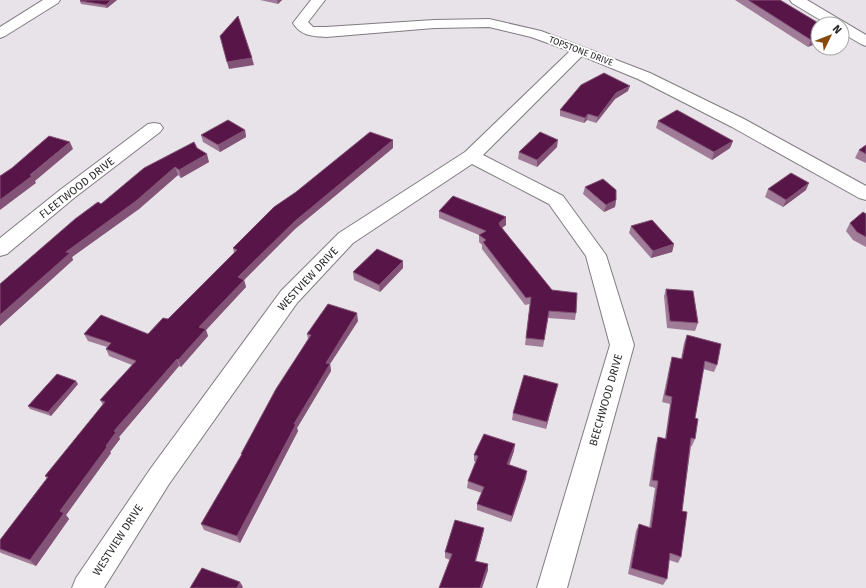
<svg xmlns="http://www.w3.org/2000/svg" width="866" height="588" font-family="'Fira Sans',sans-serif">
  <rect width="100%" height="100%" fill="#e7e3e8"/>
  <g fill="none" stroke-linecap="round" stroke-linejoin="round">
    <defs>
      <path id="minor" d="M43 0H60L58 3 5 36 0 38V27Z
        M311 0H325L308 22 313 27H326L434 20 489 19 541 31 650 73 744 119 866 186V200L859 198 732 127 638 79 582 56 483 155 563 196 606 255 634 345 567 588H537L610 345 586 256 549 204 472 164 353 243 297 303 169 484 104 588H72L76 578 151 468 281 291 339 233 465 152 570 51 531 37 489 27 434 28 326 37C312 36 301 36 293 23Z
        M790 0H807L866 35V46L861 44 842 33V24H827L792 3Z
        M154 123 160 124 163 128 160 132 74 198 7 254 0 256V238L60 190 148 124Z"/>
    </defs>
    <use href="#minor" stroke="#807c81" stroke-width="2"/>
    <use href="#minor" fill="#fff" fill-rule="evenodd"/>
  </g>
  <path fill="#a07c98" d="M117 0 107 8 81 4 80 1Z
    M260 0H282L278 4Z
    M735 0H780L820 24 808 47Z
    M628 91 615 99 596 123 587 120 584 123 560 116V110Z
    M658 121 733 141 730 148 712 160 656 128Z
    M245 130 246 137 220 152 203 142 201 135Z
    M866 145V163L855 158 859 150Z
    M557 147 537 167 518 159 519 152Z
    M197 148 209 162 181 178 178 175 139 209 72 257 73 260 0 326V284L101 204Z
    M393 148 295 229 244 280 246 287 206 330 208 336 181 367 179 366 119 437 120 439 110 452 111 453 66 515 69 519 36 566 1 553 0 552V540L47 479 45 476 103 405 100 400 132 365 109 356 106 349 107 347 88 341 84 334H148L168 319 234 253 233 248Z
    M585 187 616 200 615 207 604 212 583 194Z
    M768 189 806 190 783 207 765 197Z
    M439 211 506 217V225L502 228 552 290 576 313 575 320 548 318 543 347 525 345 530 304 525 305 482 249V245L479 242V235L439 218Z
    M866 214V247L853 240 846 231 850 223Z
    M631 226 674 244 672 252 651 258 629 233Z
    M403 268 380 292 354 280 353 272Z
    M666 289 698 323 695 331 667 328 664 296Z
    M358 321 330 364 331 371 297 428 298 431 240 543 204 530 201 524 241 456V454L308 339 307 334Z
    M687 335 717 365 714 372 703 369 695 418V439L692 446H691L682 511 681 557 678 563 669 560 667 579 663 585 628 574 636 531 639 524 649 528 655 488 649 486 656 444 658 437 665 439 670 404 662 402 670 364 672 357 681 359 684 343Z
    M78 384 51 416 30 409 28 406Z
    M556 391 546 429 512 420 513 413Z
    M514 451 509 465 526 478 511 522 477 510V504L482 493 467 488 468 481 476 462 474 461V455Z
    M484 528 483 534 476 561 488 570 482 588H439L450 560 445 558V552Z"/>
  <path fill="#835377" d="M111 0H117L107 8 106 5Z
    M277 0H282L278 4Z
    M818 38V43L808 47 811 40Z
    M252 58 254 65 229 69 227 62Z
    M630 86 628 91 615 99 596 123 598 117 616 93Z
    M588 114 587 120 584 123 585 118Z
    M245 130 246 137 220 152 218 145Z
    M393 140V148L295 229 244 280 246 287 206 330 208 336 181 367 178 360 199 327 238 277 294 222Z
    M558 140 557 147 537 167V160Z
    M733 141 730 148 712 160 714 152Z
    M70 142 73 149 35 181 36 183 0 210V200Z
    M207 154 209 162 181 178 179 170Z
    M175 167 178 175 139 209 72 257 73 260 0 326V315L66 252Z
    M809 183 806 190 783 207 786 200Z
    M616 200 615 207 604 212 606 205Z
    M506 217V225L499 230V223Z
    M674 244 672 252 651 258 653 251Z
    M403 261V268L380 292 379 285Z
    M357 313 358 321 330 364 331 371 297 428 298 431 240 543 237 536 294 424 326 363Z
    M177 359 179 366 119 437 120 439 110 452 111 453 66 515 69 519 36 566 30 560 60 511 106 446 114 431Z
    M76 381 78 384 51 416 48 412Z
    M558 384 556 391 546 429 547 422Z
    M515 444 514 451 507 471V464Z
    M527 471 526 478 511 522 512 516Z
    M484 528 483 534 474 567 475 561Z
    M488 564V570L482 588H480Z
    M240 582 243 587 242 588H237Z"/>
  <path fill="#581547" stroke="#835377" d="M81 0H111L106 5 80 1Z
    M748 0H780L820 24H818V38L811 40Z
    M238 16 252 58 227 62 220 36Z
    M604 73 630 86 616 93 598 117 588 114 585 118 560 110 581 85Z
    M677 110 733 141 714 152 658 121Z
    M228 120 245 130 218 145 201 135Z
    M370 132 393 140 294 222 238 277 244 280 199 327 206 329 178 360 177 359 114 431 116 432 106 446 107 447 60 511 64 513 30 560 0 549V540L48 477 45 476 105 402 100 400 136 361 106 349 111 343 84 334 101 315 148 334 163 318 168 319 237 250 233 248 274 207 296 192Z
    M540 132 558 140 537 160 519 152Z
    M49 136 70 142 30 175 32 176 0 200V176L12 168Z
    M194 142 197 148 207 154 179 170 175 167 136 201 66 252 70 253 0 315V284L75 219 98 202 101 204 144 168Z
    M866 145V154L859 150Z
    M791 173 809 183 786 200 768 189Z
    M603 179 616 190V200L606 205 585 187Z
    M453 196 506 217 499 223 501 227 552 290 577 293 576 313 549 311 544 340 526 338 531 297 526 298 483 242 486 240 479 235 486 231 439 211Z
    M863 212 866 214V237L857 232 850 223Z
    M652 220 674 244 653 251 631 226Z
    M377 249 403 261 379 285 353 272Z
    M666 289 693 291 698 323 670 321Z
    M328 304 357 313 326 363 330 364 294 424H296L237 536 201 524 242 454H241L276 389 311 335 307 334Z
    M687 335 721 344 717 365 705 361 695 418 698 419 695 439 691 438 682 511 687 512 681 557 670 553 667 579 631 568 639 524 651 528 658 481 652 480 658 437 666 439 672 397 665 395 672 357 682 359Z
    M57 374 76 381 48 412 28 406Z
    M524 375 558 384 547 422 513 413Z
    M484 434 515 444 507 464 527 471 512 516 477 504 484 487 468 481 478 456 474 455Z
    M455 520 484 528 475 561 488 564 480 588H439L452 554 445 552Z
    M202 568 240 582 237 588H190Z"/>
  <g text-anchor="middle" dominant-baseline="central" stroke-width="4" stroke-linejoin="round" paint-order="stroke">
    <g font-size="9" fill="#2b292b" stroke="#fff">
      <text transform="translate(581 51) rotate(21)">TOPSTONE DRIVE</text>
    </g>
    <g font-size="11" fill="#2b292b" stroke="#fff">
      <text transform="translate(77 188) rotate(-38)">FLEETWOOD DRIVE</text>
      <text transform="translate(308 279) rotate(-47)">WESTVIEW DRIVE</text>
      <text transform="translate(606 400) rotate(-74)">BEECHWOOD DRIVE</text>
      <text transform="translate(118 540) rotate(-57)">WESTVIEW DRIVE</text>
    </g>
  </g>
  <g transform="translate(830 36) rotate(47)"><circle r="19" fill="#ffffff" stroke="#aaa9aa"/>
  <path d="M0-3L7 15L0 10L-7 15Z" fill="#874a0a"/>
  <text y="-6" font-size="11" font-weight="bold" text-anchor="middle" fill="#2b292b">N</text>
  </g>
</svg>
